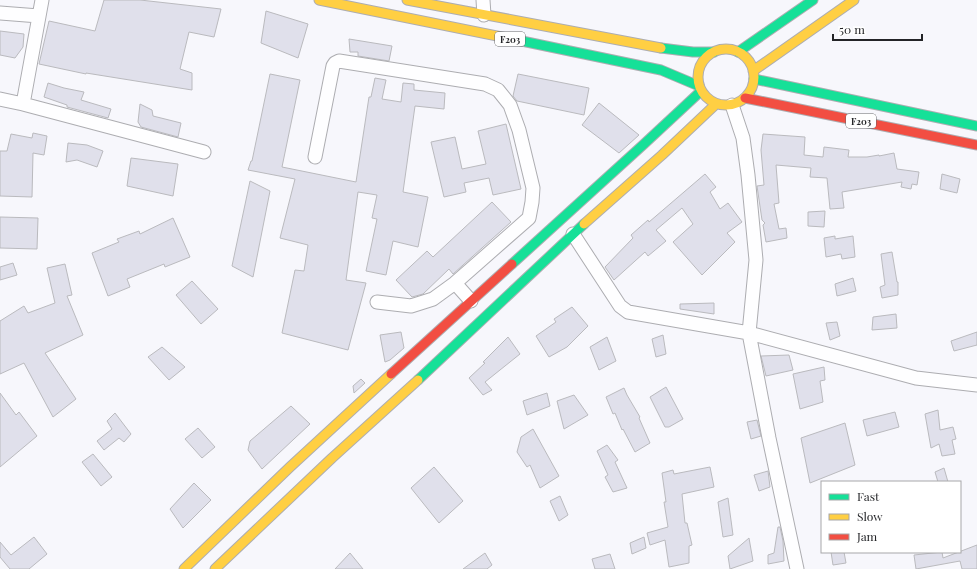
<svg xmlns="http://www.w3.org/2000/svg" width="977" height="569" font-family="'Playfair Display',serif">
  <rect width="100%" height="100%" fill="#f7f7fc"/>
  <path fill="#e0e0eb" stroke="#bababe" d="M104 0H140L221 9 214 37 189 32 180 69 192 73V90L86 73V74L39 64 49 21 95 31Z
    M266 11 308 24 298 58 261 43Z
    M0 31 24 34 23 47 15 58 0 55Z
    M349 39 392 46 389 61 358 56V52H350Z
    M270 74 300 80 282 167 356 182 369 97H371L375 78 386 80 382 99 401 102 403 83 414 84V90L445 93 444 109 415 106 403 192 428 197 418 247 393 241 386 275 366 271 377 219 372 218 377 195 358 192 346 280 366 283 348 350 282 333 295 270 304 271 308 245 280 238 295 179 248 170 251 161H252Z
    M518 74 589 88 584 115 517 101 513 96Z
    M48 83 64 88 84 92 81 100 111 109 108 118 67 107V105L44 97Z
    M599 103 639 135 619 153 582 125Z
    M140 104 152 110 153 116 181 123 178 137 141 127 138 122Z
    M506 124 521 189 493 195 489 178 464 183 466 192 444 197 431 142 455 137 462 169 486 164 478 131Z
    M33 133 47 136 44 155 33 153 32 197 0 196V151H7L11 134 32 138Z
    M763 134 805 137 804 155 823 157 824 147 849 150 848 157H867L879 155V156L894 153 897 169 919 172 917 185 912 184 911 189 901 187 902 182 842 192 844 208 830 209 827 178 810 177 811 168 776 165 779 203 774 204 779 229 786 228 787 238 766 242 763 225 765 223 762 220 757 186 764 185 761 150Z
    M68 143 87 145 103 151 97 167 77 160 66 162Z
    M131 158 178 164 173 196 127 186Z
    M705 174 716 187 710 192 720 209 728 203 742 222 727 233 735 242 702 275 673 242 693 224 682 208 656 230 666 241 648 256 645 252 614 280 605 267 633 238 631 235 648 220 649 222Z
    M942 174 960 179 957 193 940 189Z
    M250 181 270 191 253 277 232 266Z
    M492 202 511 222 453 274 449 269 423 294 412 297 396 280 427 251 433 257Z
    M825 211 824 227 808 226V212Z
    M0 217 38 218 37 249 0 248Z
    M173 218 190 257 165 267 164 264 127 279 130 287 108 296 92 253 119 242 117 239 139 231 140 234Z
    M835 236V239L853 236 855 257 842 259 841 254 826 257 824 238Z
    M892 252 897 282H898V295L882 298 880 287 885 285 881 254Z
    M13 263 17 275 0 280V267Z
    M65 264 72 295 67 296 83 335 45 353 76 399 53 417 24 363 0 374V321L24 306 28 313 55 303 47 268Z
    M853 278 856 291 837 296 835 284Z
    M192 281 218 309 201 324 176 295Z
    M714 303V314L680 309V304Z
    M572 307 588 326 567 347 549 357 536 336 556 322 554 319Z
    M896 314 897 328 872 330 873 317Z
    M837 322 840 336 830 340 826 323Z
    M401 332 404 348 390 360 385 362 380 335Z
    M977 332V345L954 351 951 341Z
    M663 335 666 354 656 357 652 339Z
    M508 337 520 354 485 382 492 390 483 395 469 378 485 363 483 362Z
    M607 337 616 361 599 370 590 347Z
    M162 347 185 367 169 380 148 357Z
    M789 355 793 370 766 376 761 356Z
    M824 367 825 380 820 381 823 402 800 409 793 374Z
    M361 379 365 383 354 393 353 386Z
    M666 387 683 419 669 427H665L650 397Z
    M624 388 627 395 640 417 639 418 650 443 635 452 623 429 622 430 615 413 613 414 606 397Z
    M0 393 16 415 19 412 37 436 0 467Z
    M547 393 550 406 527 415 523 401Z
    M574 395 588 415 564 429 557 401Z
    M291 406 310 424 262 469 248 450 250 441Z
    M938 410 940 430 953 427 956 439 952 440 955 454 942 456 939 444 931 448 925 414Z
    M895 412 899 427 867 436 863 420Z
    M115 413 131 434 124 442 119 438 104 450 97 441 112 429 107 421Z
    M757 420 761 436 751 439 747 422Z
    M845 423 855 465 810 483 801 438Z
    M198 428 215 447 202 458 185 439Z
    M533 429 559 476 540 488 530 465 527 467 517 452 521 437Z
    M607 445 618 460 615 462 627 488 613 492 605 477 608 475 597 451Z
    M93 454 112 477 101 486 82 462Z
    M434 467 463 501 439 523 411 488Z
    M710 467 714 487 682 494 685 523H687L692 545 689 546V563L669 567 665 540 650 545 647 533 668 527 664 502H666L662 473 673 470 674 474Z
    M944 468 948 482H938L935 472Z
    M768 471 770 487 759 491 754 475Z
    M194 483 211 500 183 528 170 509Z
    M560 496 568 515 559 521 550 501Z
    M728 498 733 535 723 537 718 502Z
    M778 527H780L783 541 784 561 768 564V555L774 553Z
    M34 537 47 554 29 569H10L0 557V542L11 555Z
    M644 537 646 548 632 554 630 543Z
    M749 538 753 561 730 569 728 556Z
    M977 545V569H962L960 561 916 569 914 555 942 552 943 558Z
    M831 552H844L846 563 833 565Z
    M350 553 363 569H335Z
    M485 553 492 565 487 569H463Z
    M610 554 615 569H595L592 559Z"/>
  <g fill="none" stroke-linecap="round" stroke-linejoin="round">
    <defs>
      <path id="street" d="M42 0 23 104 204 152
        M483 0 484 15
        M0 13 39 16
        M0 99 23 104
        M732 105 743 138 748 175 756 260 749 333 769 438 797 569
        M315 157 333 66 335 63 339 61 485 84 498 90 510 105 519 130 533 188 532 202 529 218 455 283 471 301
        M573 234 620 306 628 312 749 333 916 378 977 385
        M377 302 411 306 433 299 455 283"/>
      <path id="fast" d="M517 40 661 70 699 86
        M661 48 693 52H714
        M738 52 813 0
        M754 79 977 126
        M512 264 644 144 701 91
        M418 380 584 224"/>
      <path id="slow" d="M319 0 517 40
        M407 0 661 48
        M698 77a28 28 0 1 1 56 0a28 28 0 1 1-56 0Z
        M753 71 854 0
        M584 224 662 155 716 104
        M184 569 290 467 391 374
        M215 569 332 458 418 380"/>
      <path id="jam" d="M745 98 977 145
        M391 374 512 264"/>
    </defs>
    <use href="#street" stroke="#adadb1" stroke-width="15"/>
    <use href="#fast" stroke="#adadb1" stroke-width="11"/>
    <use href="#slow" stroke="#adadb1" stroke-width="11"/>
    <use href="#jam" stroke="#adadb1" stroke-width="11"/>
    <use href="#street" stroke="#fefeff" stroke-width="13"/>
    <use href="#fast" stroke="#16e098" stroke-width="9"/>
    <use href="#slow" stroke="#ffcf43" stroke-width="9"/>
    <use href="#jam" stroke="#f24e42" stroke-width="9"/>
  </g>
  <g text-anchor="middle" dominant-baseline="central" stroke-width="3.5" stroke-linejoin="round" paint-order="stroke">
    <g fill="#fff" stroke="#656668" stroke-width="1">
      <rect x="495" y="32" width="30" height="14" rx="3"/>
      <rect x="846" y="114" width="30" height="14" rx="3"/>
    </g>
    <g font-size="9" font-weight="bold" fill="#232427">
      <text x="510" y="39">F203</text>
      <text x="861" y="121">F203</text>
    </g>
  </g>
  <rect x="821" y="481" width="140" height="72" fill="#ffffff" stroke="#a7a7a9"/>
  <rect x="829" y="494" width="20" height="6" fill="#16e098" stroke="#a7a7a9"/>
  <text x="857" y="501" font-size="12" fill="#232427">Fast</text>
  <rect x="829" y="514" width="20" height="6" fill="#ffcf43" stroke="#a7a7a9"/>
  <text x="857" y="521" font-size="12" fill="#232427">Slow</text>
  <rect x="829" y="534" width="20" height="6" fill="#f24e42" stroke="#a7a7a9"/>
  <text x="857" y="541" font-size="12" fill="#232427">Jam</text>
  <path d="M833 34v6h89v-6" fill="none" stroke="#232427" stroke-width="2"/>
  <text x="839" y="34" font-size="12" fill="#232427" stroke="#ffffff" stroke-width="3" paint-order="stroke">50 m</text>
</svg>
